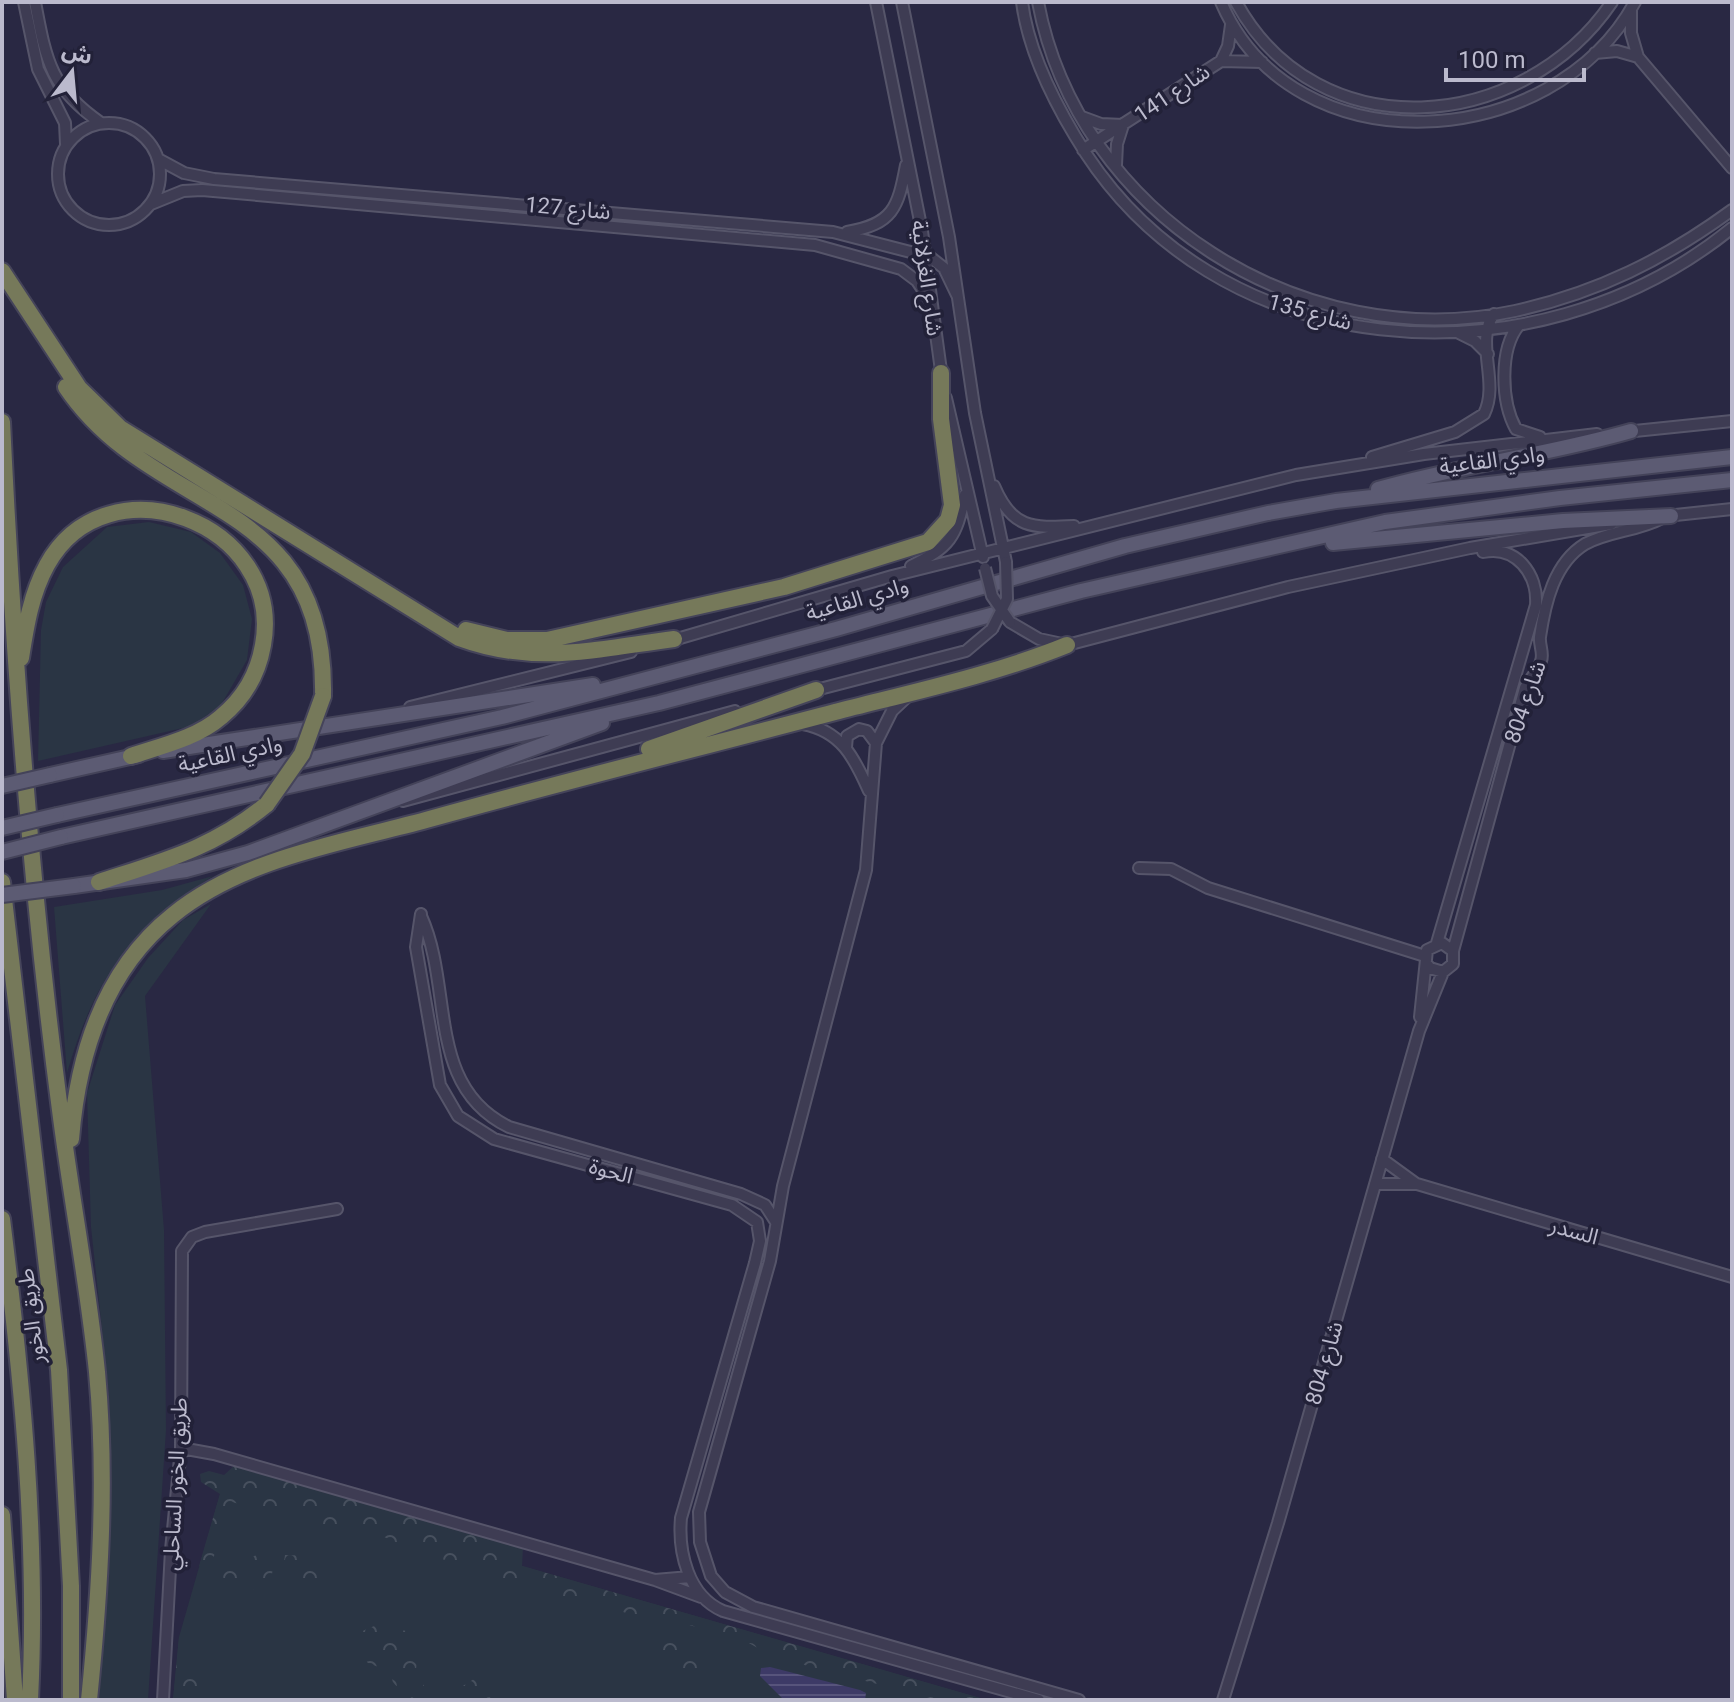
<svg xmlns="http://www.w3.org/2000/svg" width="1734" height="1702" font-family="Roboto,'Noto Sans Arabic',sans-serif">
  <defs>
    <pattern id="forest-crowns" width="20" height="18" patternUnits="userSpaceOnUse" patternTransform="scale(2)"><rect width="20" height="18" fill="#2a3544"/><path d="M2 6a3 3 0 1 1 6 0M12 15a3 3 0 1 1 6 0" fill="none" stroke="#47505e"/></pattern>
    <pattern id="water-rules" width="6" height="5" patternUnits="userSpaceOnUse" patternTransform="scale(2)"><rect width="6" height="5" fill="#3d3a67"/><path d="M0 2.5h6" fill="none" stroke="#57547c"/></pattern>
  </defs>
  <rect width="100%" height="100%" fill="#292843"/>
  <path fill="#2a3544" d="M149 522 191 532 220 553 243 585 252 619 247 660 221 705 192 726 38 761 41 630 46 602 63 567 107 527Z
    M213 876C130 930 95 977 67 1073L54 907 162 890Z
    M211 904 145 996 164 1230 166 1430 148 1700H99L111 1511 109 1395 91 1227 87 1093 115 1005 148 958 183 920Z
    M228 1481 987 1700H173L179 1637 220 1494Z"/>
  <path fill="url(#forest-crowns)" d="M234 1466 523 1546 522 1566 987 1700H938L774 1657 747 1642 686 1624C670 1629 596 1603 576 1598L566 1604 559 1602 556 1593 495 1576 465 1561 435 1559 384 1537 323 1528 293 1510H259L232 1502 212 1562 202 1567 199 1566 220 1494 201 1482 200 1474 209 1471 224 1475Z
    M259 1553 265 1556 273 1568 272 1574 255 1590 245 1585H228L221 1574V1565L238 1563 248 1571 251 1558Z
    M285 1555 313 1556 325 1568 327 1584 319 1589 301 1585 283 1569Z
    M386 1621 394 1628 410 1632C420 1643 419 1660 415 1672L426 1689V1695L413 1699 393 1683 391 1674 400 1665 398 1659 386 1670 368 1663 360 1655V1632Z
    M179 1637 191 1675 214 1679 209 1685 194 1688 192 1700H173Z
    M662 1640C680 1637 699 1651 700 1669L689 1674 660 1652 657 1648Z
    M482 1674 491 1676 493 1681 481 1690 493 1700H455L458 1689Z"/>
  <path fill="url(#water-rules)" d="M770 1667 860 1690 866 1693 865 1700H784L760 1676 761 1668Z"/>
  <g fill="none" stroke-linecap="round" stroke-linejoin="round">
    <defs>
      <path id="minor" d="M24 2 38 69 65 123 66 144
        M35 2C46 60 50 88 101 123
        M876 2 922 231 942 378
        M902 2 949 237 975 413 1006 562
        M1022 2C1028 49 1051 96 1075 136 1211 368 1534 389 1732 228
        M1038 2C1078 215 1304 356 1515 311 1597 293 1665 259 1732 210
        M1221 2C1293 170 1553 153 1635 2
        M1236 2C1318 152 1523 133 1612 2
        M1631 10V33L1638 57 1732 168
        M1595 53 1617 51 1638 57
        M1221 61 1228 46 1231 25
        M1082 117 1101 124 1123 125 1117 144 1116 165
        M58 174a51 51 0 1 1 102 0a51 51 0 1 1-102 0Z
        M1083 150 1221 61 1262 62
        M158 159 184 173 214 179 833 232 930 257 944 268 957 295
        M151 204 183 191 202 190 815 245 901 269 917 281 931 302
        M847 232C893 224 898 208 906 165
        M1519 325C1499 349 1501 402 1516 429L1540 437
        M1459 333 1475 341 1488 354
        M946 398 983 557
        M1625 432 1732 421
        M1372 457 1455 432 1484 414C1500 382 1474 342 1494 314
        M994 486C1012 529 1032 528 1074 526
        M1666 516 1732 509
        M911 566C950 547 956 538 965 495
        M1010 622 1039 639 1067 645 1288 587 1470 548 1611 524
        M670 641 892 576 1296 475 1424 454 1597 434
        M812 691 966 651 992 629
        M907 697 892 711 876 743 866 870 783 1186 770 1261 699 1512 700 1542 711 1576 725 1592 753 1607 1079 1700
        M410 707 631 652
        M803 724C841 731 854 757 869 791
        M846 747 847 736 859 729 867 731 876 743
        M403 801 735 711
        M1139 868 1171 869 1208 888 1425 956
        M421 914 416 947 440 1085 458 1116 494 1139 732 1205 757 1222 760 1241 755 1263 681 1518C678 1552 688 1596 723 1611L1039 1700
        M421 916C454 988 425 1086 509 1127L741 1194 765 1205 776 1222
        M1437 943 1536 605C1538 574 1516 545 1483 552
        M1426 963 1430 968 1443 972 1453 964V951L1525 688C1530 679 1539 670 1541 661 1544 653 1539 645 1540 637 1545 603 1554 563 1585 544 1609 531 1638 531 1662 518
        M1420 1017 1427 950 1442 943 1453 951
        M1382 1159 1415 1183
        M1375 1184H1417L1732 1277
        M181 1448 214 1454 655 1580 701 1597
        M655 1580 690 1577
        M163 1700 171 1550 181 1448 182 1251 192 1237 205 1232 337 1209
        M1223 1700 1278 1523 1419 1031 1443 972"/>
      <path id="major" d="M1378 489C1461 465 1548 455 1631 431
        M1333 543 1563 521 1671 516
        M163 751 593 685
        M50 775 139 755
        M57 815 502 717 836 629 1125 546 1268 513 1336 501 1732 457
        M61 837 659 703 1081 591 1385 522 1560 498 1732 480
        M74 886 186 870 248 853 602 723"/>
      <path id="highway" d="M2 271 79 388 120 428 459 638C535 666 596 649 674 639
        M66 387C154 518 327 493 323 696
        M2 422C13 651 30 882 60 1110 71 1197 88 1284 97 1372 107 1480 100 1592 89 1700
        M466 630 507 640H547L784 587 928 542 948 520 952 505 941 419V373
        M21 658C26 626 31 594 47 565 107 456 285 523 263 645 258 674 243 699 221 717 197 738 161 746 131 756
        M649 749 816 690
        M2 882 59 1370 71 1586V1700
        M99 882C163 861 214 848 267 804
        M71 1139C78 1053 104 970 173 915 243 858 342 843 426 820 562 782 699 748 835 712 913 692 993 675 1067 645
        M2 1219C22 1378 38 1540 30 1700
        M2 1515 15 1700"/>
    </defs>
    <use href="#minor" stroke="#56556a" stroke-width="14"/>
    <use href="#major" stroke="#444359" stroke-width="18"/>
    <use href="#highway" stroke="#45445a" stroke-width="20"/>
    <use href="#minor" stroke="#3e3c53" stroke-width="10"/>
    <use href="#major" stroke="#5c5b73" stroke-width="14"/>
    <use href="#highway" stroke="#76795a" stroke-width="16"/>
    <defs>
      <path id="minor-bridge" d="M985 568 992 596 1010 622
        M992 629 1007 599 1006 562"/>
      <path id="major-bridge" d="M2 786 50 775
        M2 828 57 815
        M2 852 61 837
        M2 895 74 886"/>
      <path id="highway-bridge" d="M267 804 302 754 323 696"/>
    </defs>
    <use href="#minor-bridge" stroke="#56556a" stroke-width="14" stroke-linecap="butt"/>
    <use href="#major-bridge" stroke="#444359" stroke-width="18" stroke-linecap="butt"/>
    <use href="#highway-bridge" stroke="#45445a" stroke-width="20" stroke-linecap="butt"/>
    <use href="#minor-bridge" stroke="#3e3c53" stroke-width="10"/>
    <use href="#major-bridge" stroke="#5c5b73" stroke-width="14"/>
    <use href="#highway-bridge" stroke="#76795a" stroke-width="16"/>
  </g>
  <g text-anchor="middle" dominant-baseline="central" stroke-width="7" stroke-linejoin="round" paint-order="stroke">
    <g font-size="22" fill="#bbbacd" stroke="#222138">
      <text transform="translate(1172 93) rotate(-34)">شارع 141</text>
      <text transform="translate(568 208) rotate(5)">شارع 127</text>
      <text transform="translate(927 278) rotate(82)">شارع الغزلانية</text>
      <text transform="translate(1310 312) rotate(15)">شارع 135</text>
      <text transform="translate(1492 460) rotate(-7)">وادي القاعية</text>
      <text transform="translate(857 599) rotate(-16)">وادي القاعية</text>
      <text transform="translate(1525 702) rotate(-71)">شارع 804</text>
      <text transform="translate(230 754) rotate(-12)">وادي القاعية</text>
      <text transform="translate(611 1171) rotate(15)">الحوة</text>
      <text transform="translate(1574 1231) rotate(16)">السدر</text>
      <text transform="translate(31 1316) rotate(-97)">طريق الخور</text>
      <text transform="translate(1324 1363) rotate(-74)">شارع 804</text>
      <text transform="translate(175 1484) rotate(-87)">طريق الخور الساحلي</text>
    </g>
  </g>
  <rect width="1734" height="1702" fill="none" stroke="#bbbacd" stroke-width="8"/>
  <g transform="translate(72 72) rotate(16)" stroke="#222138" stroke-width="6" paint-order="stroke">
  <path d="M0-6L14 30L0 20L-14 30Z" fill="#bbbacd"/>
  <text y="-12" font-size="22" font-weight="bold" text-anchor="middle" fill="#bbbacd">ش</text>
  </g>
  <path d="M1446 68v12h138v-12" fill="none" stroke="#bbbacd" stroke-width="4"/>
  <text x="1458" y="68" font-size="24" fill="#bbbacd" stroke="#222138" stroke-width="6" paint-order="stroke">100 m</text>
</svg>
